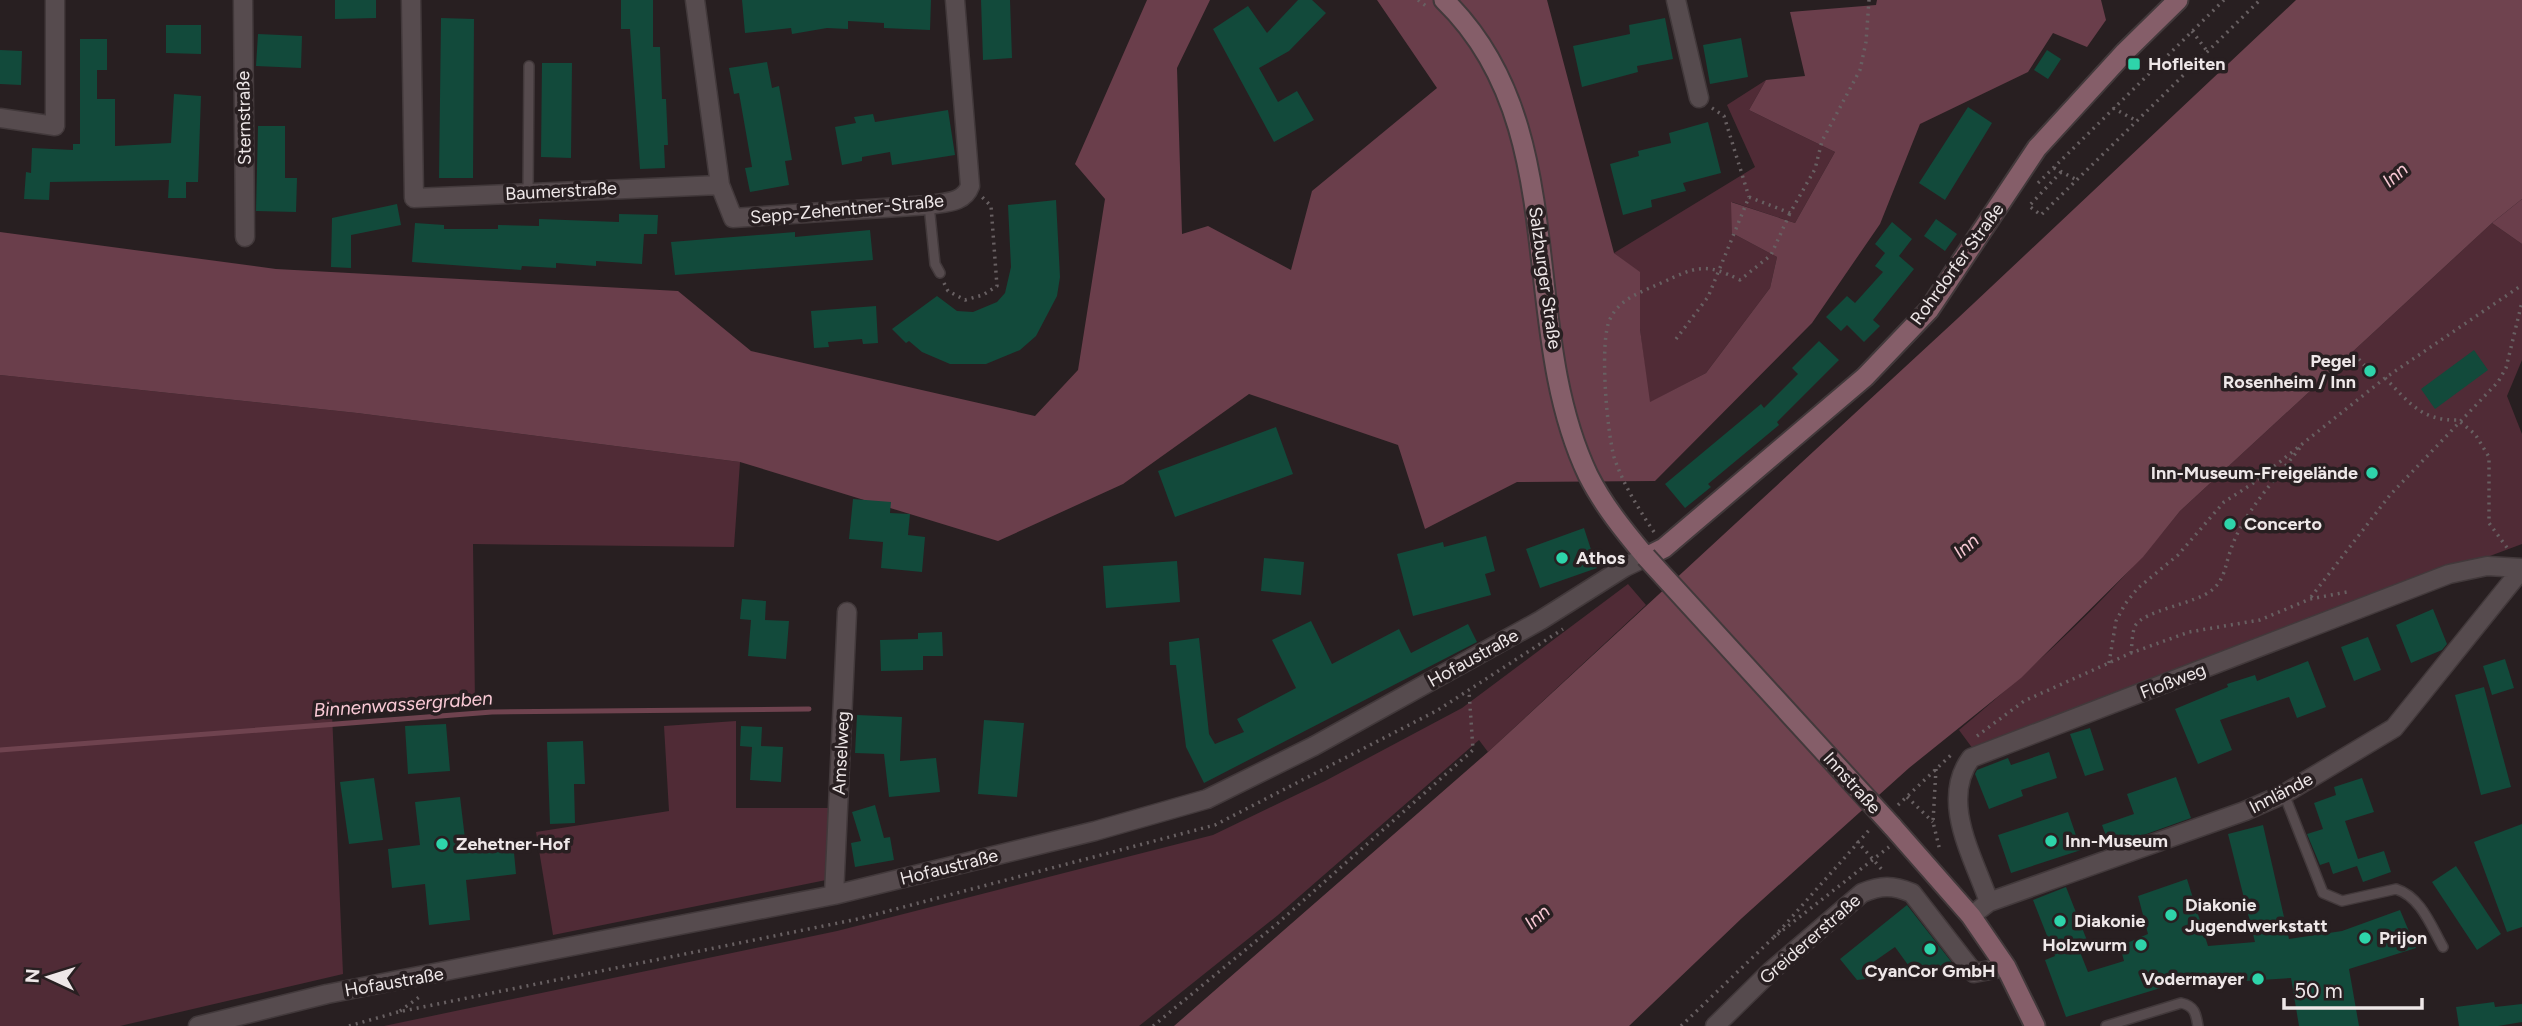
<svg xmlns="http://www.w3.org/2000/svg" width="2522" height="1026" font-family="Figtree,sans-serif">
  <rect width="100%" height="100%" fill="#281f21"/>
  <path fill="#502b36" d="M1766 80 1749 110 1835 152 1795 223 1732 202V233L1777 257 1770 288 1706 373 1649 403 1640 329V273L1614 253 1755 167 1727 105Z
    M2492 223 2522 244V360L2507 396 2522 434V544L1973 749 1959 730C2039 663 2115 593 2180 511Z
    M0 375 357 413 740 462 734 547 473 544 475 704 332 713 343 974 120 1026H0Z
    M1628 584 1646 605 1488 752 1479 740 1278 915 1139 1026H384L837 931 1213 835 1325 781 1462 708Z
    M736 721V808H831V879L553 935 536 832 669 811 664 726Z"/>
  <path fill="#6a3e4b" d="M1147 0H1210L1177 68 1182 234 1208 226 1291 270 1312 191 1437 88 1377 0H1547L1614 253 1640 272V329L1650 402 1706 373 1770 288 1777 257 1732 233 1731 202 1795 223 1835 152 1749 110 1766 80 1805 76 1790 12 1876 5 1877 0H2101L2106 20 2087 47 2053 33 2028 72 1920 124 1880 224 1812 323 1655 481 1517 482 1425 529 1398 445 1249 394 1123 484 998 541 740 462 357 413 0 375V232L276 269 678 291 751 351 1035 416 1078 370 1105 199 1075 164Z
    M2522 199V244L2492 223Z"/>
  <path fill="#6f434f" d="M2296 0H2522V199L2492 223 2180 511 2143 557 2021 678 1909 768 1742 918 1629 1026H1174L1488 752 1957 319Z"/>
  <g fill="none" stroke-linecap="round" stroke-linejoin="round">
    <path stroke="#6f434f" stroke-width="5" d="M0 750 492 712 809 709"/>
  </g>
  <path fill="#124a3b" d="M335 0H376V18L335 19Z
    M621 0H653V47H660L662 99H666L668 145H664L665 168 640 169 630 29H621Z
    M742 0H931L930 30 884 28V23L848 21V29L827 28 792 34 791 28 745 33Z
    M981 0H1010L1012 58 983 60Z
    M1298 0H1312L1326 13 1289 51 1259 68 1278 102 1297 91 1314 120 1274 142 1213 29 1248 6 1267 33Z
    M441 18 474 19 473 178H439Z
    M1665 18 1673 59 1637 66 1638 72 1582 87 1573 46 1630 34 1629 25Z
    M166 25H201V54L166 53Z
    M258 34 302 36 301 68 256 66Z
    M1741 38 1748 77 1710 84 1703 45Z
    M80 39H107V70H97V99H115V146L171 143 174 94 201 96 198 182H186V198H168L169 180 50 182 49 200 24 199 26 172 31 173 32 148 73 150V144H80Z
    M0 50 22 51 21 85 0 84Z
    M2047 50 2061 59 2048 79 2034 70Z
    M767 62 772 88 779 86 792 160 785 161 789 185 750 192 745 168 752 167 739 93 734 94 729 68Z
    M542 63H572L571 158 541 157Z
    M1968 107 1992 123 1945 200 1919 183Z
    M948 110 955 155 892 165 890 152 862 157V161L842 165 835 127 856 123 854 117 873 114 875 122Z
    M1708 122 1721 173 1683 183 1686 191 1651 200 1652 207 1623 215 1610 164 1639 156 1638 151 1671 143 1669 133Z
    M258 126H285V178H297L296 212 256 211Z
    M1056 200 1060 277 1057 296 1036 336 1020 350 986 364H950L922 352 909 341 906 343 892 329 937 296 957 311 973 312 997 302 1005 293 1011 267 1008 205Z
    M397 204 401 225 351 235V268L331 267 332 218Z
    M619 214 658 215 657 234H644L642 264 596 261V266L556 263V268L522 266 521 270 412 262 415 223 444 225V229H498V225L539 226V219L619 222Z
    M1936 219 1957 234 1945 251 1924 236Z
    M1892 222 1912 239 1899 256 1914 269 1873 320 1880 326 1864 342 1847 325 1841 331 1826 317 1847 296 1855 303 1883 272 1875 266 1885 253 1875 244Z
    M870 230 873 260 675 275 671 242 795 232V237Z
    M876 306 878 343 863 344 862 339 828 342 829 347 814 348 811 311Z
    M1819 341 1839 360 1777 422 1779 425 1708 484 1711 487 1685 508 1665 484 1761 404 1764 408 1798 374 1792 368Z
    M2474 350 2488 370 2435 409 2421 389Z
    M1276 427 1293 474 1175 517 1158 471Z
    M853 499 891 502 890 513 910 514 908 535 925 537 922 572 881 568 883 542 849 539Z
    M1584 528 1597 568 1540 588 1526 549Z
    M1486 536 1495 571 1485 574 1491 595 1413 616 1397 554 1443 542 1444 547Z
    M1264 558 1304 562 1301 595 1261 591Z
    M1177 561 1180 602 1106 608 1103 566Z
    M742 599 766 601 765 620 789 621 786 659 748 656 751 620 740 619Z
    M2433 609 2447 644 2442 650 2411 663 2396 625Z
    M1311 621 1332 664 1399 629 1411 653 1468 624 1477 642 1204 783 1186 747 1176 665H1170L1169 642 1199 638 1209 734 1215 744 1244 732 1237 719 1296 688 1272 640Z
    M942 632 943 656H923V670L881 671 880 640 918 639V633Z
    M2368 637 2381 670 2354 681 2341 647Z
    M2505 659 2514 688 2492 695 2483 666Z
    M2308 661 2326 707 2297 718 2289 697 2220 720 2232 750 2198 764 2175 709 2228 687 2227 684 2255 675 2257 681Z
    M2484 687 2511 787 2481 795 2455 695Z
    M857 715 902 717 900 761 936 758 940 792 889 797 884 754 855 753Z
    M984 720 1024 723 1017 797 978 794Z
    M446 724 450 771 408 774 405 726Z
    M741 726 762 727 761 746 783 747 781 782 750 780 752 747 740 746Z
    M2090 728 2104 770 2085 776 2070 734Z
    M583 741 585 784H574L575 823 550 824 547 742Z
    M2049 752 2057 778 2021 790 2023 796 1989 809 1975 774 1977 770 2008 758 2011 765Z
    M2176 777 2191 818 2110 847 2102 825 2134 814 2127 794Z
    M374 778 383 840 349 844 340 782Z
    M2362 778 2374 812 2345 821 2358 859 2384 851 2391 872 2363 882 2357 866 2333 874 2329 862 2320 865 2307 834 2323 829 2314 803 2336 795 2334 787Z
    M460 797 466 847 513 842 516 874 466 880 470 920 429 925 425 884 392 888 388 849 420 845 415 802Z
    M875 805 884 838 890 837 894 860 855 867 851 843 861 841 852 812Z
    M2068 812 2081 850 2011 873 1998 835Z
    M2522 824V927L2507 932 2474 842Z
    M2263 825 2289 939 2342 931 2400 910 2416 948 2349 969 2359 1026H2299L2291 978 2167 986 2066 1017 2045 960 2055 956 2033 900 2066 887 2088 943 2078 947 2088 972 2124 961 2120 946 2148 934 2138 896 2187 879 2208 946 2255 942 2228 834Z
    M2456 866 2501 934 2477 950 2432 882Z
    M1907 905 1957 969H1911L1895 947 1872 963 1881 977 1857 980 1840 959Z
    M2494 1002 2495 1007 2522 1004V1022L2498 1026H2459L2456 1007Z"/>
  <g fill="none" stroke-linecap="round" stroke-linejoin="round">
    <defs>
      <path id="service" d="M528 193 529 66
        M929 205 935 264 940 273
        M2284 794 2323 893 2342 901 2396 889C2421 897 2431 926 2443 947
        M2106 1026 2181 1003C2195 1006 2196 1014 2198 1026"/>
      <path id="minor" d="M243 0 245 237
        M411 0 414 198 720 185
        M695 0 720 185 733 218 929 205C946 202 964 203 970 186L955 0
        M1676 0 1699 98
        M0 118 55 126V0
        M834 895 847 612
        M1989 902C1974 858 1939 801 1971 758L2449 574 2487 566 2522 568
        M1971 916 1989 902 2245 811 2284 794 2394 728 2522 569
        M198 1026 327 994 834 895 1095 831 1207 799 1314 746 1541 620 1625 567 1646 557
        M1715 1026 1771 971 1862 893C1881 885 1893 885 1912 893L1974 973 2006 967"/>
      <path id="secondary" d="M1444 0C1574 126 1516 324 1588 475 1603 505 1625 532 1646 557L1664 548 1865 377 1929 310 2037 148 2125 52 2178 0
        M1892 826 1971 916 2006 967 2035 1026"/>
    </defs>
    <use href="#service" stroke="#42393b" stroke-width="12"/>
    <use href="#minor" stroke="#42393b" stroke-width="21"/>
    <use href="#secondary" stroke="#42393b" stroke-width="23"/>
    <path stroke="#686062" stroke-width="3.5" stroke-dasharray="2 5" stroke-linecap="butt" d="M1418 0 1426 6
      M2192 31 2207 51
      M1712 108 1724 116 1749 197
      M2113 108 2135 120
      M2054 168 2077 180
      M2061 172 2029 206 2041 215 2260 0
      M2038 183 2224 0
      M944 283 948 291 965 300 983 295 997 286 991 206 982 197
      M1676 339 1708 297 1749 197 1790 213 1815 169 1822 141 1860 70 1866 42 1869 0
      M2354 354 2366 367
      M2385 378C2409 402 2421 421 2458 420L2475 434 2489 457V523L2508 549
      M1654 532C1638 508 1623 484 1614 457 1607 431 1599 341 1610 319 1620 298 1642 292 1661 283 1696 267 1705 262 1740 280L1771 255 1790 213
      M2311 597 2390 495 2498 382 2506 368 2522 302
      M2131 653C2132 645 2132 633 2135 626 2144 610 2195 604 2212 590 2225 579 2225 566 2230 552 2242 513 2278 477 2302 445
      M2109 663 2116 621 2125 604 2138 588 2178 555 2224 502 2252 484 2385 378 2522 285
      M1977 736 2024 701 2131 653 2189 632 2260 620 2310 599 2347 592
      M1936 769 1933 822 1940 851
      M1907 797 1933 822
      M1898 805 1951 755
      M1857 841 1883 871
      M1774 937 1871 828
      M400 1011 422 995
      M349 1026 398 1012 858 919 1215 825 1438 710 1563 629
      M1153 1026 1278 923 1473 750 1469 691
      M1681 1026 1774 937 1889 847"/>
    <use href="#service" stroke="#564b4e" stroke-width="9"/>
    <use href="#minor" stroke="#564b4e" stroke-width="18"/>
    <use href="#secondary" stroke="#855e69" stroke-width="19"/>
    <defs>
      <path id="secondary-bridge" d="M1646 557 1892 826"/>
    </defs>
    <use href="#secondary-bridge" stroke="#42393b" stroke-width="23" stroke-linecap="butt"/>
    <use href="#secondary-bridge" stroke="#855e69" stroke-width="19"/>
  </g>
  <g fill="#2ed4aa" stroke="#281f21" stroke-width="2.5">
    <rect x="2127" y="57" width="14" height="14" rx="3.5"/>
    <circle cx="2370" cy="371" r="7"/>
    <circle cx="2372" cy="473" r="7"/>
    <circle cx="2230" cy="524" r="7"/>
    <circle cx="1562" cy="558" r="7"/>
    <circle cx="2051" cy="841" r="7"/>
    <circle cx="442" cy="844" r="7"/>
    <circle cx="2171" cy="915" r="7"/>
    <circle cx="2060" cy="921" r="7"/>
    <circle cx="2365" cy="938" r="7"/>
    <circle cx="2141" cy="945" r="7"/>
    <circle cx="1930" cy="949" r="7"/>
    <circle cx="2258" cy="979" r="7"/>
  </g>
  <g text-anchor="middle" dominant-baseline="central" stroke-width="7" stroke-linejoin="round" paint-order="stroke">
    <g font-size="18" font-weight="bold" fill="#eee7e8" stroke="#281f21" text-anchor="start">
      <text x="2148" y="64">Hofleiten</text>
      <text x="2356" y="361" text-anchor="end">Pegel<tspan x="2356" dy="21">Rosenheim / Inn</tspan></text>
      <text x="2358" y="473" text-anchor="end">Inn-Museum-Freigelände</text>
      <text x="2244" y="524">Concerto</text>
      <text x="1576" y="558">Athos</text>
      <text x="2065" y="841">Inn-Museum</text>
      <text x="456" y="844">Zehetner-Hof</text>
      <text x="2185" y="905">Diakonie<tspan x="2185" dy="21">Jugendwerkstatt</tspan></text>
      <text x="2074" y="921">Diakonie</text>
      <text x="2379" y="938">Prijon</text>
      <text x="2127" y="945" text-anchor="end">Holzwurm</text>
      <text x="1930" y="971" text-anchor="middle">CyanCor GmbH</text>
      <text x="2244" y="979" text-anchor="end">Vodermayer</text>
    </g>
    <g font-size="18" fill="#eee7e8" stroke="#281f21">
      <text transform="translate(244 118) rotate(-91)">Sternstraße</text>
      <text transform="translate(561 191) rotate(-3)">Baumerstraße</text>
      <text transform="translate(847 209) rotate(-5)">Sepp-Zehentner-Straße</text>
      <text transform="translate(1957 264) rotate(-54)">Rohrdorfer Straße</text>
      <text transform="translate(1545 278) rotate(82)">Salzburger Straße</text>
      <text transform="translate(1473 658) rotate(-29)">Hofaustraße</text>
      <text transform="translate(2173 681) rotate(-21)">Floßweg</text>
      <text transform="translate(841 753) rotate(-87)">Amselweg</text>
      <text transform="translate(1852 783) rotate(48)">Innstraße</text>
      <text transform="translate(2281 793) rotate(-27)">Innlände</text>
      <text transform="translate(949 867) rotate(-14)">Hofaustraße</text>
      <text transform="translate(1810 939) rotate(-41)">Greidererstraße</text>
      <text transform="translate(394 982) rotate(-10)">Hofaustraße</text>
    </g>
    <g font-size="19" font-style="italic" fill="#facad6" stroke="#281f21">
      <text transform="translate(2395 175) rotate(-41)">Inn</text>
      <text transform="translate(1966 546) rotate(-41)">Inn</text>
      <text transform="translate(403 704) rotate(-4)">Binnenwassergraben</text>
      <text transform="translate(1537 917) rotate(-41)">Inn</text>
    </g>
  </g>
  <g transform="translate(49 977) rotate(274)" stroke="#281f21" stroke-width="5" paint-order="stroke">
  <path d="M0-5L12 26L0 18L-12 26Z" fill="#eee7e8"/>
  <text y="-10" font-size="19" font-weight="bold" text-anchor="middle" fill="#eee7e8">N</text>
  </g>
  <path d="M2284 998v10h138v-10" fill="none" stroke="#eee7e8" stroke-width="3.5"/>
  <text x="2294" y="998" font-size="21" fill="#eee7e8" stroke="#281f21" stroke-width="5" paint-order="stroke">50 m</text>
</svg>
